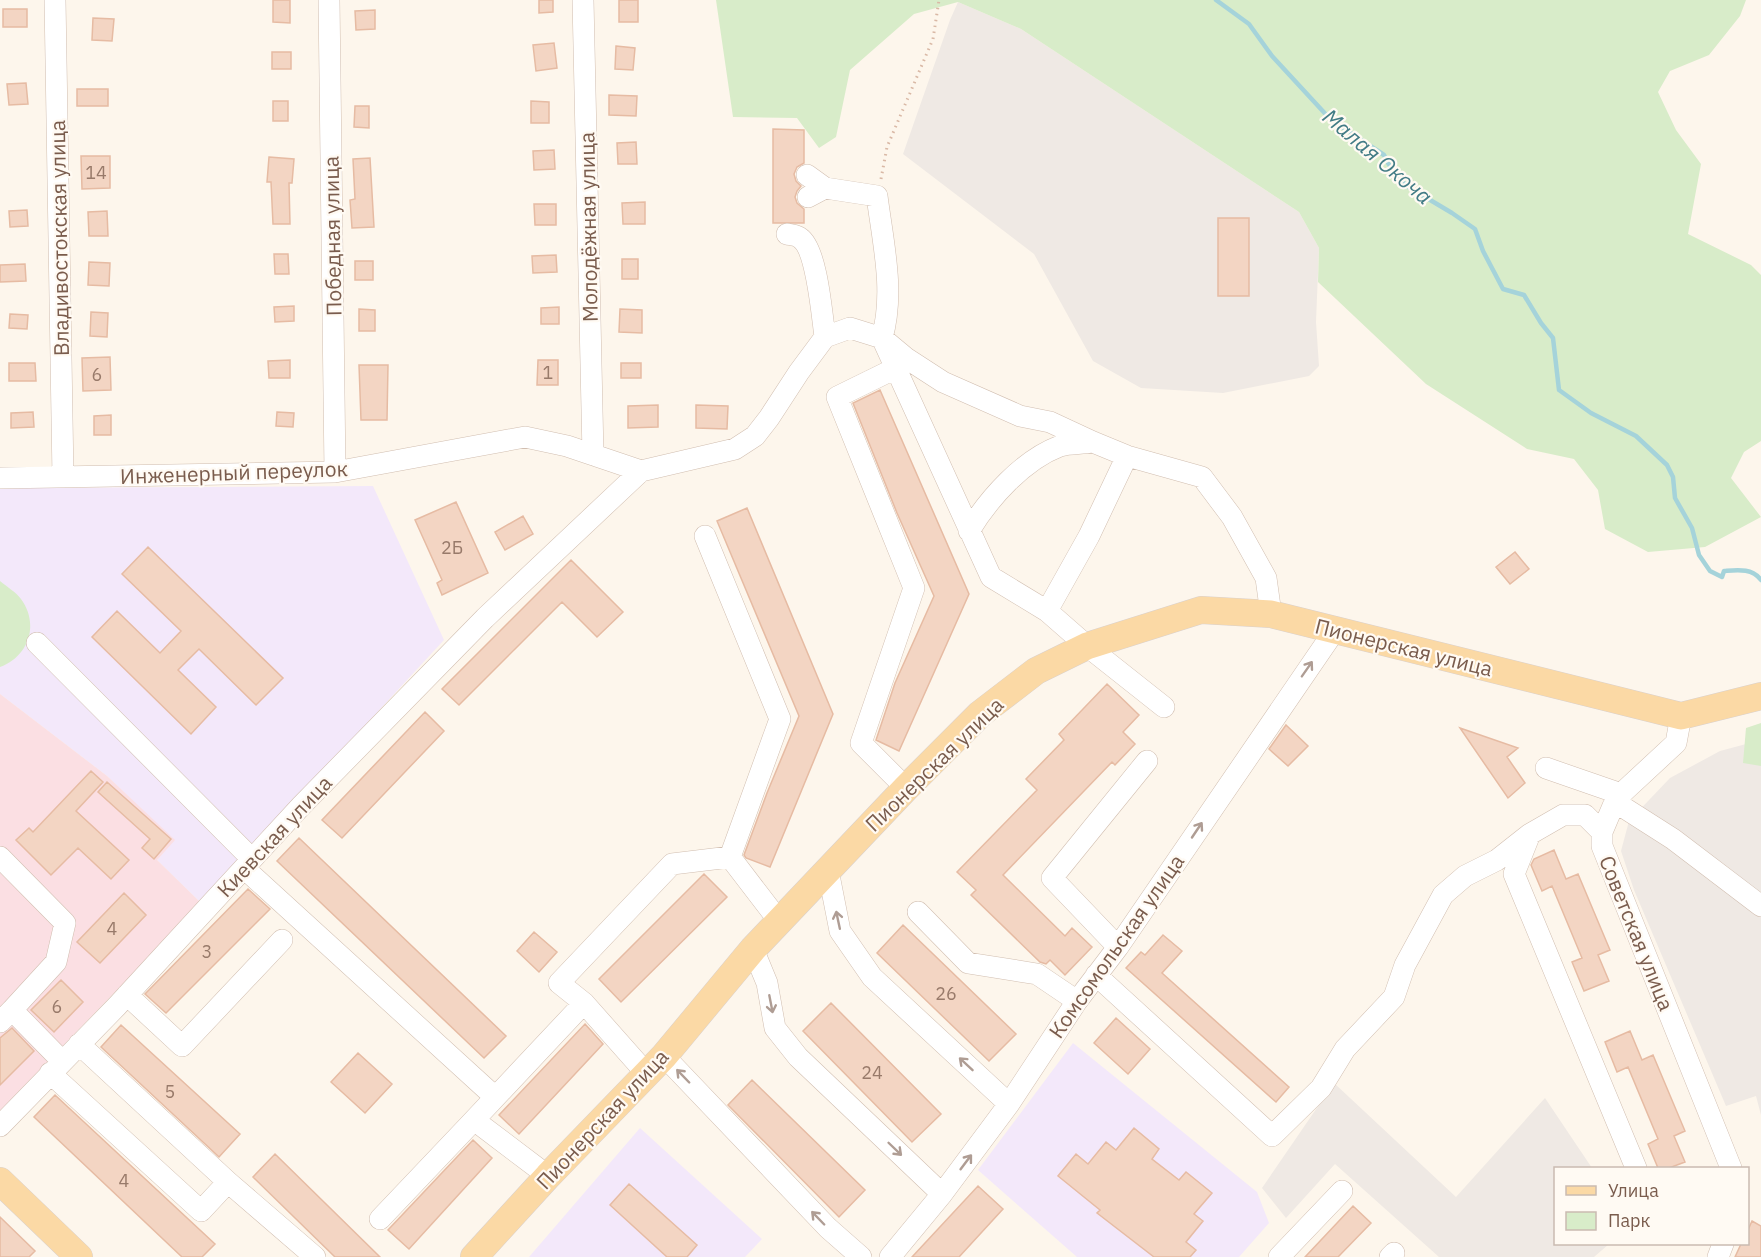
<svg xmlns="http://www.w3.org/2000/svg" width="1761" height="1257" font-family="'IBM Plex Sans',sans-serif">
  <rect width="100%" height="100%" fill="#fdf6ec"/>
  <path fill="#efe9e4" d="M958 2 1021 29 1299 212 1319 248 1316 322 1319 366 1309 376 1223 393 1141 388 1093 361 1034 254 903 154 950 20Z
    M1761 740V1115L1756 1096 1726 1106 1634 890 1621 851 1629 821 1670 778 1720 751Z
    M1334 1083 1456 1197 1545 1098 1592 1168H1556V1244H1609L1594 1257H1439L1335 1164 1286 1218 1262 1188Z"/>
  <path fill="#f3e8fa" d="M373 486 444 640 201 903 157 860 174 840 107 776 0 694V488Z
    M1073 1043 1257 1192 1269 1223 1239 1257H1077L978 1170Z
    M640 1128 762 1239 745 1257H529Z"/>
  <path fill="#fbdfe3" d="M0 694 107 776 175 840 157 860 201 903 0 1111Z"/>
  <path fill="#d8ecc9" d="M716 0H1746L1740 16 1709 55 1670 71 1658 92 1676 130 1701 164 1688 234 1751 265 1761 275V441L1744 452 1731 478 1761 517 1705 547 1648 552 1605 529 1598 490 1574 459 1527 449 1426 384 1318 282 1319 248 1299 212 1021 29 958 2 914 14 850 70 836 137 819 148 797 118 733 117Z
    M0 581C7 587 16 592 21 599 40 625 28 657 0 667Z
    M1761 723V766L1743 763 1746 728Z"/>
  <g fill="none" stroke-linecap="round" stroke-linejoin="round">
    <path stroke="#a5d3da" stroke-width="4.5" d="M1216 0 1249 24 1272 56 1331 120 1384 155 1388 163 1405 185 1452 213 1475 229 1483 251 1503 289 1524 295 1541 323 1553 338 1559 390 1591 413 1636 436 1667 465 1673 477 1675 498 1692 528 1699 555 1710 571 1722 577 1724 571C1738 570 1752 568 1761 580"/>
  </g>
  <path fill="#f3d5c3" stroke="#e6bba3" stroke-width="1.5" d="M273 0H290V23L273 22Z
    M539 0H553V12L539 13Z
    M619 0H638V22H619Z
    M3 9H27V27H3Z
    M375 10V29L356 30 355 11Z
    M93 18 114 19 112 41 92 40Z
    M554 43 557 68 536 71 533 45Z
    M616 46 635 48 633 70 615 69Z
    M272 52H291V69H272Z
    M26 83 28 104 9 105 7 84Z
    M77 89H108V106H77Z
    M609 95 637 96 636 116 609 115Z
    M273 101H288V121H273Z
    M531 101 549 102V123H531Z
    M355 106H369V128L354 127Z
    M773 129 804 130V163L797 167 794 174 796 181 801 186 797 191 795 197 797 203 804 209V223H773Z
    M636 142 637 164H618L617 143Z
    M554 150 555 169 534 170 533 151Z
    M81 156H110V188L82 189Z
    M269 157 294 159 292 183H289L290 224H273L271 182H267Z
    M370 158 374 227 352 228 350 200 355 199 353 159Z
    M645 202V224H623L622 203Z
    M534 204H556V225H535Z
    M27 210 28 226 10 227 9 211Z
    M107 211 108 236H89L88 212Z
    M1218 218H1249V296H1218Z
    M274 254H288L289 274H275Z
    M556 255 557 272 533 273 532 256Z
    M622 259H638V279H622Z
    M355 261H373V280H355Z
    M89 262 110 263 109 286 88 285Z
    M25 264 26 281 0 282V265Z
    M294 306V321L275 322 274 307Z
    M559 307V324H541V308Z
    M359 309 375 310V331H359Z
    M620 309 642 310V333L619 332Z
    M91 312 108 313 107 337 90 336Z
    M10 314 28 315 27 329 9 328Z
    M110 357 111 390 83 391 82 358Z
    M290 360V378H269L268 361Z
    M538 360H558V385H537Z
    M9 363H35L36 381H9Z
    M621 363H641V378H621Z
    M359 365H388L387 420H361Z
    M880 390 969 594 899 751 876 740 895 683 934 596 897 513 853 403Z
    M658 405V427L628 428V406Z
    M696 405 728 406 727 429 696 428Z
    M33 412 34 427 11 428V413Z
    M277 412 294 413 293 427 276 426Z
    M111 415V435H94V416Z
    M456 502 488 573 442 595 437 583 442 580 415 520Z
    M747 508 833 714 770 867 746 858 744 855 767 793 799 716 717 521Z
    M523 516 533 534 505 550 495 532Z
    M148 547 283 678 256 705 199 649 178 670 216 707 191 734 92 637 117 611 160 653 181 631 122 574Z
    M1515 552 1529 569 1510 584 1496 567Z
    M571 560 623 612 597 637 562 602 459 705 442 689Z
    M1107 684 1139 715 1123 732 1135 744 1115 765 1112 762 1003 875 1065 936 1072 928 1092 947 1065 975 1050 960 1046 964 1040 962 971 895 976 890 957 872 1037 790 1026 779 1064 740 1059 734Z
    M425 712 444 731 342 838 322 820Z
    M1286 725 1308 746 1288 766 1269 749Z
    M1460 728 1518 748 1507 757 1525 783 1508 798Z
    M91 771 103 782 76 811 129 860 111 879 78 848 51 875 16 840 29 828 33 832Z
    M107 782 171 839 154 859 142 848 150 839 98 792Z
    M299 838 506 1036 484 1058 277 861Z
    M1554 850 1566 879 1578 874 1610 950 1598 955 1609 981 1584 991 1572 962 1582 958 1552 886 1542 891 1531 865 1534 859Z
    M704 874 727 897 621 1002 599 979Z
    M248 889 270 909 166 1013 145 994Z
    M124 893 146 915 100 963 77 942Z
    M903 925 1016 1034 989 1061 877 953Z
    M534 932 557 952 539 972 517 951Z
    M1163 935 1182 951 1162 973 1289 1087 1276 1102 1126 968 1141 952 1145 955Z
    M61 980 83 1002 54 1032 31 1010Z
    M831 1003 941 1114 912 1142 803 1031Z
    M1116 1018 1150 1049 1128 1074 1094 1043Z
    M585 1024 603 1044 519 1134 499 1115Z
    M121 1025 240 1134 219 1157 101 1047Z
    M12 1028 34 1051 0 1085V1038Z
    M1630 1031 1642 1060 1653 1055 1685 1131 1674 1136 1685 1162 1669 1168H1658L1648 1144 1658 1139 1628 1067 1617 1072 1605 1042Z
    M358 1053 392 1084 365 1113 331 1082Z
    M752 1080 865 1190 839 1217 728 1105Z
    M55 1095 215 1244 202 1257H182L34 1117Z
    M1134 1128 1159 1149 1152 1159 1179 1180 1186 1172 1212 1193 1194 1214 1203 1221 1186 1242 1196 1250 1190 1257H1154L1097 1213 1100 1210 1058 1176 1076 1154 1088 1164 1106 1142 1116 1150Z
    M473 1140 492 1158 409 1249 388 1230Z
    M275 1154 380 1257H335L253 1177Z
    M629 1184 697 1245 687 1257H667L610 1205Z
    M978 1186 1003 1209 959 1257H912Z
    M1353 1206 1371 1223 1338 1257H1305Z
    M0 1217 35 1251 29 1257H0Z
    M1752 1221 1761 1226V1257H1735L1741 1244H1748V1230Z"/>
  <g fill="none" stroke-linecap="round" stroke-linejoin="round">
    <defs>
      <path id="minor" d="M55 0 63 477
        M329 0 335 472
        M583 0 593 455
        M807 175 825 188
        M808 197 825 188 877 196C883 243 895 292 882 338L906 358 943 382 1020 416 1050 422 1093 442 1127 456 1202 477 1232 517 1266 578 1271 614
        M787 234C791 235 797 235 800 238 817 249 822 316 825 337
        M896 368 837 397 914 588 861 743 906 788
        M0 478 335 472 525 437 567 446 641 471
        M969 531C989 498 1023 460 1060 446 1069 443 1082 444 1092 442
        M705 536 780 719 730 857 779 921
        M1047 611 1089 536 1127 456
        M37 643 252 859
        M1681 716 1676 743 1621 794 1613 806 1602 832V846L1731 1168
        M1546 768 1621 794
        M1615 802 1673 839 1761 906
        M1602 832 1585 815H1563L1530 834 1514 874 1636 1168
        M0 857 65 923 56 962 12 1010
        M244 868 495 1097
        M828 870 840 931 872 977 1009 1104
        M918 912 968 963 1037 974 1077 1001
        M1118 947 1052 878 1147 761
        M753 949 767 983 775 1028 798 1057 942 1194
        M1096 975 1272 1136 1321 1088 1345 1049 1394 997 1405 965 1443 895 1465 876 1497 860 1530 834
        M127 995 182 1046 282 940
        M0 1022 12 1010 62 1061
        M79 1044 228 1182 315 1257
        M664 1056 828 1228 861 1257
        M50 1073 201 1211 228 1182
        M646 1073 584 1003 559 983 672 864 730 857
        M0 1126 117 1006 301 806 485 618 641 471 735 449 755 436 769 418 799 372 825 337 850 328 882 338 991 577 1047 611 1087 646 1164 707
        M548 1176 474 1120 584 1003
        M380 1219 474 1120
        M890 1257 942 1194 1009 1104 1077 1001 1118 947 1335 630
        M1279 1257 1342 1191
        M1390 1257 1394 1253
        M1718 1257 1723 1244"/>
      <path id="major" d="M0 1181 79 1257
        M474 1257 548 1176 664 1056 753 949 906 788 980 714 1036 671 1087 646 1201 610 1271 614 1681 716 1761 696"/>
    </defs>
    <use href="#minor" stroke="#d1beb0" stroke-width="22"/>
    <use href="#major" stroke="#dad1cd" stroke-width="28"/>
    <path stroke="#d9b8a5" stroke-width="3" stroke-dasharray="1.5 4.5" stroke-linecap="butt" d="M881 179 887 147 933 39 939 0"/>
    <use href="#minor" stroke="#fff" stroke-width="21"/>
    <use href="#major" stroke="#fbd9a5" stroke-width="27"/>
  </g>
  <defs><path id="oneway-shaft" d="M-6 0H5M1.5-3L5.5 0L1.5 3" fill="none" stroke-width="1.6" stroke-linecap="round" stroke-linejoin="round" transform="scale(1.5)"/></defs>
  <g stroke="#af9d94">
    <use href="#oneway-shaft" transform="translate(1307 669) rotate(-55)"/>
    <use href="#oneway-shaft" transform="translate(1197 830) rotate(-56)"/>
    <use href="#oneway-shaft" transform="translate(838 920) rotate(-102)"/>
    <use href="#oneway-shaft" transform="translate(771 1004) rotate(79)"/>
    <use href="#oneway-shaft" transform="translate(966 1064) rotate(-137)"/>
    <use href="#oneway-shaft" transform="translate(683 1076) rotate(-134)"/>
    <use href="#oneway-shaft" transform="translate(895 1149) rotate(44)"/>
    <use href="#oneway-shaft" transform="translate(966 1162) rotate(-53)"/>
    <use href="#oneway-shaft" transform="translate(818 1218) rotate(-134)"/>
  </g>
  <g text-anchor="middle" dominant-baseline="central" stroke-width="4.5" stroke-linejoin="round" paint-order="stroke">
    <g font-size="18" fill="#987a6a">
      <text x="96" y="172">14</text>
      <text x="548" y="372">1</text>
      <text x="97" y="374">6</text>
      <text x="452" y="547">2Б</text>
      <text x="112" y="928">4</text>
      <text x="207" y="951">3</text>
      <text x="946" y="993">26</text>
      <text x="57" y="1006">6</text>
      <text x="872" y="1072">24</text>
      <text x="170" y="1091">5</text>
      <text x="124" y="1180">4</text>
    </g>
    <g font-size="21" fill="#7a5c4d" stroke="#fffaf3">
      <text transform="translate(588 227) rotate(-91)">Молодёжная улица</text>
      <text transform="translate(332 236) rotate(-91)">Победная улица</text>
      <text transform="translate(59 238) rotate(-91)">Владивостокская улица</text>
      <text transform="translate(234 472) rotate(-2)">Инженерный переулок</text>
      <text transform="translate(1404 647) rotate(14)">Пионерская улица</text>
      <text transform="translate(934 764) rotate(-44)">Пионерская улица</text>
      <text transform="translate(274 836) rotate(-47)">Киевская улица</text>
      <text transform="translate(1637 933) rotate(68)">Советская улица</text>
      <text transform="translate(1116 946) rotate(-55)">Комсомольская улица</text>
      <text transform="translate(602 1119) rotate(-47)">Пионерская улица</text>
    </g>
    <g font-size="22" font-style="italic" fill="#437c86" stroke="#fffaf3">
      <text transform="translate(1378 156) rotate(40)">Малая Окоча</text>
    </g>
  </g>
  <rect x="1554" y="1167" width="195" height="78" fill="#fffaf3" stroke="#cabbb1" stroke-width="1.5"/>
  <rect x="1566" y="1186" width="30" height="9" fill="#fbd9a5" stroke="#cabbb1" stroke-width="1.5"/>
  <text x="1608" y="1197" font-size="18" fill="#7a5c4d">Улица</text>
  <rect x="1566" y="1212" width="30" height="18" fill="#d8ecc9" stroke="#cabbb1" stroke-width="1.5"/>
  <text x="1608" y="1227" font-size="18" fill="#7a5c4d">Парк</text>
</svg>
